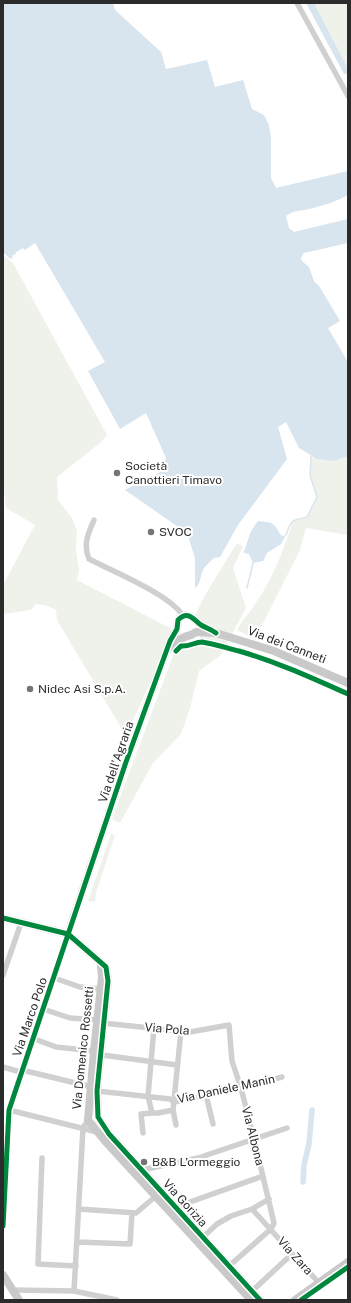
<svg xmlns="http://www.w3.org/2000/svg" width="351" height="1303" font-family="'Public Sans',sans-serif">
  <rect width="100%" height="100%" fill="#fff"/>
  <path fill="#eef2eb" d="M309 3H348V75Z
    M3 255 13 263 107 435 100 443 57 477 58 500 72 518 77 531 76 549 79 571 77 580 172 629 155 672 126 736 57 620 56 610 48 606 36 604 31 610 3 614V585L35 525 6 508 3 476Z
    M311 456 317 459 338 461 348 456V535L306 528 300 550 255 639 237 630C241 621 248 615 253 607 271 583 285 548 293 520L307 517 317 497 310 475Z
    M237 543 243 546 233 568 246 608 221 655 199 671 190 708 181 734 153 763 120 823 112 819 174 653C179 644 190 643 199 640L201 634 195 615 205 595Z
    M111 834 115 835 96 893 95 902 88 901Z"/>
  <path fill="#d8e4ee" d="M3 3H113L115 10 161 52 166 69 207 60 215 87 243 80 252 109 264 115 269 125 271 137V178L276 188 348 171V195C337 201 325 205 313 208 304 211 293 210 286 216L289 228 294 232 348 219V243L304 253 301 258 302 261 309 267 314 281 319 286 340 321 328 328 348 362V456L336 461 317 459 299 448 286 422 278 427 287 459 238 525 220 557 214 558C210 562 206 565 203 570 200 576 201 584 195 588V558L187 533 125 490 162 471 166 458 146 413 120 429 88 371 105 362 35 243 25 250 23 248 15 253 16 254 12 256 13 259 9 258 3 252Z
    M306 3H314L348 69V74H344Z
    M258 521C263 522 270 521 274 525 277 528 279 533 282 536L286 535 281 544 267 553 263 561 253 563 249 554 244 553C244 549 246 547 247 543 250 533 251 530 258 521Z"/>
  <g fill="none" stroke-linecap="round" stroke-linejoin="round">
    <path stroke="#d8e4ee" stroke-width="1.5" d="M286 535C291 520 292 520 307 517L317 497 310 475 311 456
      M247 588 253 563"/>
    <path stroke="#d8e4ee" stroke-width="5.5" d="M303 1182 304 1165 309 1144 312 1110"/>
    <path stroke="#d0d0d0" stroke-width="5.5" d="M297 3 348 96
      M94 520C88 534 83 544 89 559 112 571 171 595 183 616
      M3 975 21 923
      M54 978 80 987 101 989
      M43 1009 70 1018 98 1020
      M102 1023 190 1032 229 1025 232 1061 241 1088 254 1139 274 1223 271 1229 229 1266
      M154 1028 148 1096 152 1113H158L173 1110
      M32 1038 56 1047 94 1051
      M102 1055 177 1065
      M3 1067 17 1071H26L88 1086 97 1091 170 1099 174 1102 241 1088 282 1077
      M206 1095 213 1124
      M9 1110 97 1132
      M176 1125 173 1110 181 1031
      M143 1133 141 1114 152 1113
      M42 1158 38 1264 76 1266
      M142 1170 198 1158 287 1128
      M176 1207 263 1176
      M79 1209 136 1213 156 1196
      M252 1209 319 1283
      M3 1226 9 1110 68 934
      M203 1237 217 1224 231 1216 252 1209 269 1199
      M77 1242 130 1244 132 1213
      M13 1290 74 1291 117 1300
      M74 1291 83 1128 88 1120
      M252 1291 292 1254"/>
    <path stroke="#c9c9c9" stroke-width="8" d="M169 648 176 641 187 636 191 635 196 632 216 633 274 651 348 683
      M3 918 68 934 106 967 108 981 97 1091 98 1117 109 1134 260 1300
      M68 934 126 762 170 641 177 629 178 620C188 610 193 619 201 625 206 628 211 629 216 633
      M101 966 102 977 94 1051 88 1120 105 1141 251 1300
      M3 1275 19 1300
      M295 1300 348 1262"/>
    <defs>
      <path id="cycleway" d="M176 651 181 646C189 647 195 642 202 642 215 644 227 648 239 651 277 662 312 678 348 694
        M3 918 68 934 106 967 108 981 97 1091 98 1117 109 1134 260 1300
        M3 1226 9 1110 126 762 170 641 177 629 178 620C188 610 193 619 201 625 206 628 211 629 216 633
        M301 1300 348 1267"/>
    </defs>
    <use href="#cycleway" stroke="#fff" stroke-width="8"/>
    <use href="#cycleway" stroke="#00873e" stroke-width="5"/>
  </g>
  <g fill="#757575" stroke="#fff" stroke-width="1.5">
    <circle cx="117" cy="473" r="4"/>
    <circle cx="151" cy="532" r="4"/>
    <circle cx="30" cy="689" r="4"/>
    <circle cx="144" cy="1162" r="4"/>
  </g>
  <g text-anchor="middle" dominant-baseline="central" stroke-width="4" stroke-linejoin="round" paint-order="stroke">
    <g font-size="12" fill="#2b2b2b" stroke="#fff" text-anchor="start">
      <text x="125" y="466">Società<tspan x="125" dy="14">Canottieri Timavo</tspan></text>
      <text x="159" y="532">SVOC</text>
      <text x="38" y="689">Nidec Asi S.p.A.</text>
      <text x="152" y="1162">B&amp;B L’ormeggio</text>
    </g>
    <g font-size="12" fill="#2b2b2b" stroke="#fff">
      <text transform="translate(287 645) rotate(21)">Via dei Canneti</text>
      <text transform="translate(116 762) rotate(-71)">Via dell'Agraria</text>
      <text transform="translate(30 1017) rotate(-71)">Via Marco Polo</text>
      <text transform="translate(167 1029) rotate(5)">Via Pola</text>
      <text transform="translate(83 1048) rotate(-84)">Via Domenico Rossetti</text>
      <text transform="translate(226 1089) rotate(-12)">Via Daniele Manin</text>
      <text transform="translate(253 1136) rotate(76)">Via Albona</text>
      <text transform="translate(185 1203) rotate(48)">Via Gorizia</text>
      <text transform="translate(295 1256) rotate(48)">Via Zara</text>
    </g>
  </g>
  <rect width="351" height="1303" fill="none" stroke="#2b2b2b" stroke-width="8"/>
</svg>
